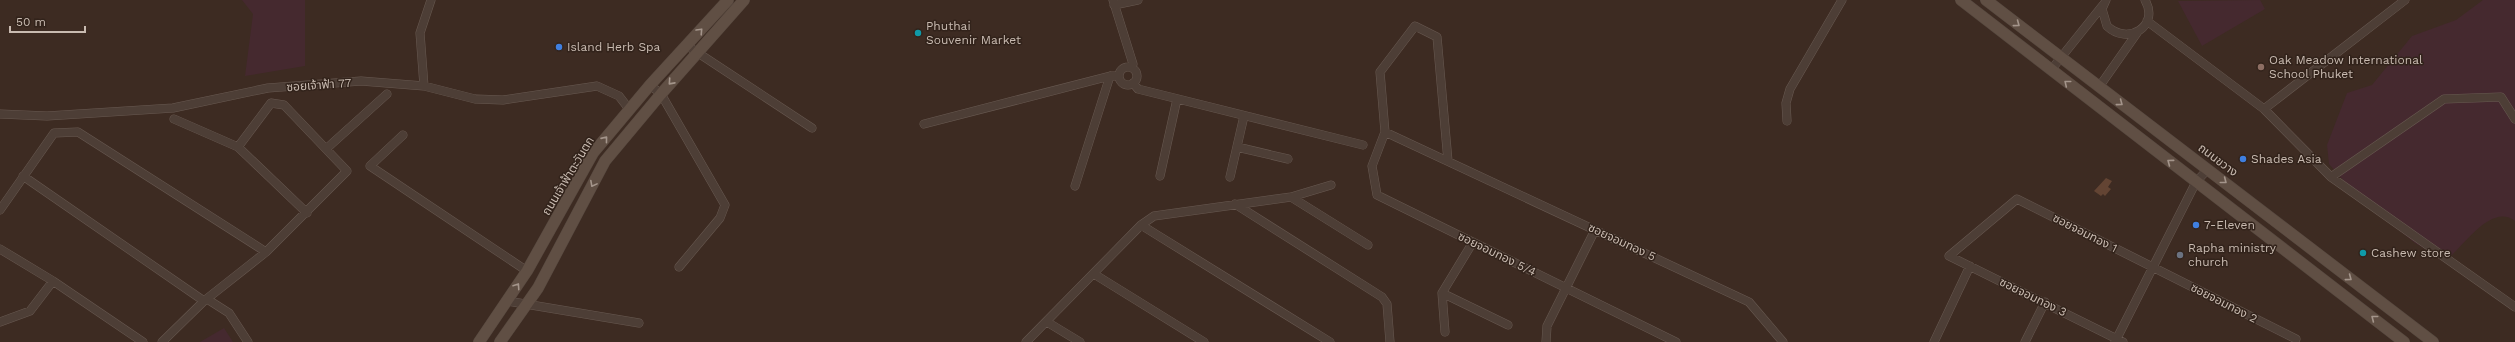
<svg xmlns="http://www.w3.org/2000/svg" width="2515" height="342" font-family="'Work Sans','Noto Sans Thai',sans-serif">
  <rect width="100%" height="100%" fill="#3d2b22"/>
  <path fill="#45292f" d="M242 0H305V66L245 76 253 14Z
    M2260 0 2265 9 2202 46 2178 1Z
    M2483 0H2515V221C2493 204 2467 241 2452 255L2431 252 2415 243 2359 198 2329 164 2327 145 2347 93 2372 85 2412 36 2456 20Z
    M224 328 233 342H200Z"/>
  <path fill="#634433" d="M2106 178 2112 181 2108 187 2111 189 2105 196 2103 194 2101 196 2094 191Z"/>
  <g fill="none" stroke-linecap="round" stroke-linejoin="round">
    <defs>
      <path id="street" d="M1113 0 1133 64 1132 68
        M2106 0 2102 9 2107 26C2128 46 2160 26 2145 0
        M1114 5 1138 0
        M2147 21 2264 109 2331 177 2515 307
        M686 45 812 128
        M1119 76a9 9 0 1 1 18 0a9 9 0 1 1-18 0Z
        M2051 70 2103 5
        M1133 83 1138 89 1363 145
        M650 85 661 94 725 205 720 218 679 267
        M424 86 420 33 431 0
        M2099 87 2137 33
        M2264 109 2405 0
        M0 114 47 116 173 108 268 88 361 81 424 86 475 99 503 100 597 86 619 96 629 109
        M174 119 238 147 307 213
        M1787 121 1786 103 1790 89 1842 0
        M924 124 1110 76H1119
        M1385 132 1749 302 1783 342
        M1385 132 1372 166 1377 195 1676 342
        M1385 132 1380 72 1415 26 1437 37 1448 161
        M403 135 370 166 527 271
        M1237 147 1288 159
        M326 149 387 94
        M23 176 204 301
        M1160 176 1177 99
        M1230 177 1244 116
        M2331 177 2444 99 2501 97 2515 119
        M1075 186 1110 76
        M1291 197 1368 245
        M1235 204 1382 297 1387 304 1390 342
        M0 210 54 133 78 132 266 252
        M1141 225 1330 342
        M0 249 53 281 143 342
        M1094 274 1204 342
        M1442 293 1508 325
        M207 299 229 313 248 342
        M507 301 639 323
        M0 322 30 311 53 281
        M1047 322 1080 342
        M1445 332 1442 293 1473 242
        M162 342 204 301 266 252 347 171 284 105 271 103 238 147
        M1026 342 1141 225 1154 216 1291 197 1331 185
        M1546 342 1547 326 1595 230
        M1934 342 1970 266
        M2025 342 2045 302
        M2115 342 2196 182 2208 169
        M2123 342 1949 256 2017 199 2296 339"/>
      <path id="secondary" d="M1961 0 2404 342
        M1986 0 2433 342
        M479 342 527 271 593 153 650 85 728 0
        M500 342 538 288 605 161 661 94 744 0"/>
    </defs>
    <use href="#street" stroke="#685951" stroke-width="9"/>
    <use href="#secondary" stroke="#56483f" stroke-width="12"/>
    <use href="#street" stroke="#4d3e36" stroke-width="8"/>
    <use href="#secondary" stroke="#604f44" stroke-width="11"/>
  </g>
  <defs><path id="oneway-chevron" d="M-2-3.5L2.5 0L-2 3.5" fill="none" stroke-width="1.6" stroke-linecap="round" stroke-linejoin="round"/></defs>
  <g stroke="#a4958b">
    <use href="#oneway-chevron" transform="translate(2017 24) rotate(37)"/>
    <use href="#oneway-chevron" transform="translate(700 31) rotate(-47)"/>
    <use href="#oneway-chevron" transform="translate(671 82) rotate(132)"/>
    <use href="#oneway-chevron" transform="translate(2067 83) rotate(-141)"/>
    <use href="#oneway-chevron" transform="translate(2120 103) rotate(37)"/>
    <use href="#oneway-chevron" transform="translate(605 139) rotate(-51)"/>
    <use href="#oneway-chevron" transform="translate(2170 162) rotate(-143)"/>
    <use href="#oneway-chevron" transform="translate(2224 181) rotate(38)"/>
    <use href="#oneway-chevron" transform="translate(593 184) rotate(118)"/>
    <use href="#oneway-chevron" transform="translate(2349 278) rotate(37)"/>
    <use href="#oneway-chevron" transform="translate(517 286) rotate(-56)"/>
    <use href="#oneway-chevron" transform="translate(2374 318) rotate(-142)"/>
  </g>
  <g fill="#0f9aa8" stroke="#32231b" stroke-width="1.5">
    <circle cx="918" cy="33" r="4"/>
    <circle cx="2363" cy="253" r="4"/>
  </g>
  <g fill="#3f7fe0" stroke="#32231b" stroke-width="1.5">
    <circle cx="559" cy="47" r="4"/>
    <circle cx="2243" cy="159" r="4"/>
    <circle cx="2196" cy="225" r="4"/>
  </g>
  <circle fill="#8d6e63" stroke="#32231b" stroke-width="1.5" cx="2261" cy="67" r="4"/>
  <circle fill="#6b7280" stroke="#32231b" stroke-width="1.5" cx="2180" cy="255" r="4"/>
  <g text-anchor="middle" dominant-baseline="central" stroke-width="3" stroke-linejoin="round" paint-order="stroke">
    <g font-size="12" fill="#c9bbb1" stroke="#32231b" text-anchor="start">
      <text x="926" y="26">Phuthai<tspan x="926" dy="14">Souvenir Market</tspan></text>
      <text x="567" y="47">Island Herb Spa</text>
      <text x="2269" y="60">Oak Meadow International<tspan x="2269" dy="14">School Phuket</tspan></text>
      <text x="2251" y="159">Shades Asia</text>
      <text x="2204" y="225">7-Eleven</text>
      <text x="2188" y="248">Rapha ministry<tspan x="2188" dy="14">church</tspan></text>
      <text x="2371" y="253">Cashew store</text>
    </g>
    <g font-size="12" fill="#c9bbb1" stroke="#32231b">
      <text transform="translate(319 85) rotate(-4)">ซอยเจ้าฟ้า 77</text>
      <text transform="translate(2218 160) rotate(37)">ถนนขวาง</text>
      <text transform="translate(568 176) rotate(-59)">ถนนเจ้าฟ้าตะวันตก</text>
      <text transform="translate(2085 233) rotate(27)">ซอยจอมทอง 1</text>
      <text transform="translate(1622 242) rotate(25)">ซอยจอมทอง 5</text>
      <text transform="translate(1497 254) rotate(26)">ซอยจอมทอง 5/4</text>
      <text transform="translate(2033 297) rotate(26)">ซอยจอมทอง 3</text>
      <text transform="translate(2224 303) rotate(27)">ซอยจอมทอง 2</text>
    </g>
  </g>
  <path d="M10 26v6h75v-6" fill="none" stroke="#c9bbb1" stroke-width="2"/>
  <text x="16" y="26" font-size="12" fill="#c9bbb1" stroke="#32231b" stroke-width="3" paint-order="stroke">50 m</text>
</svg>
